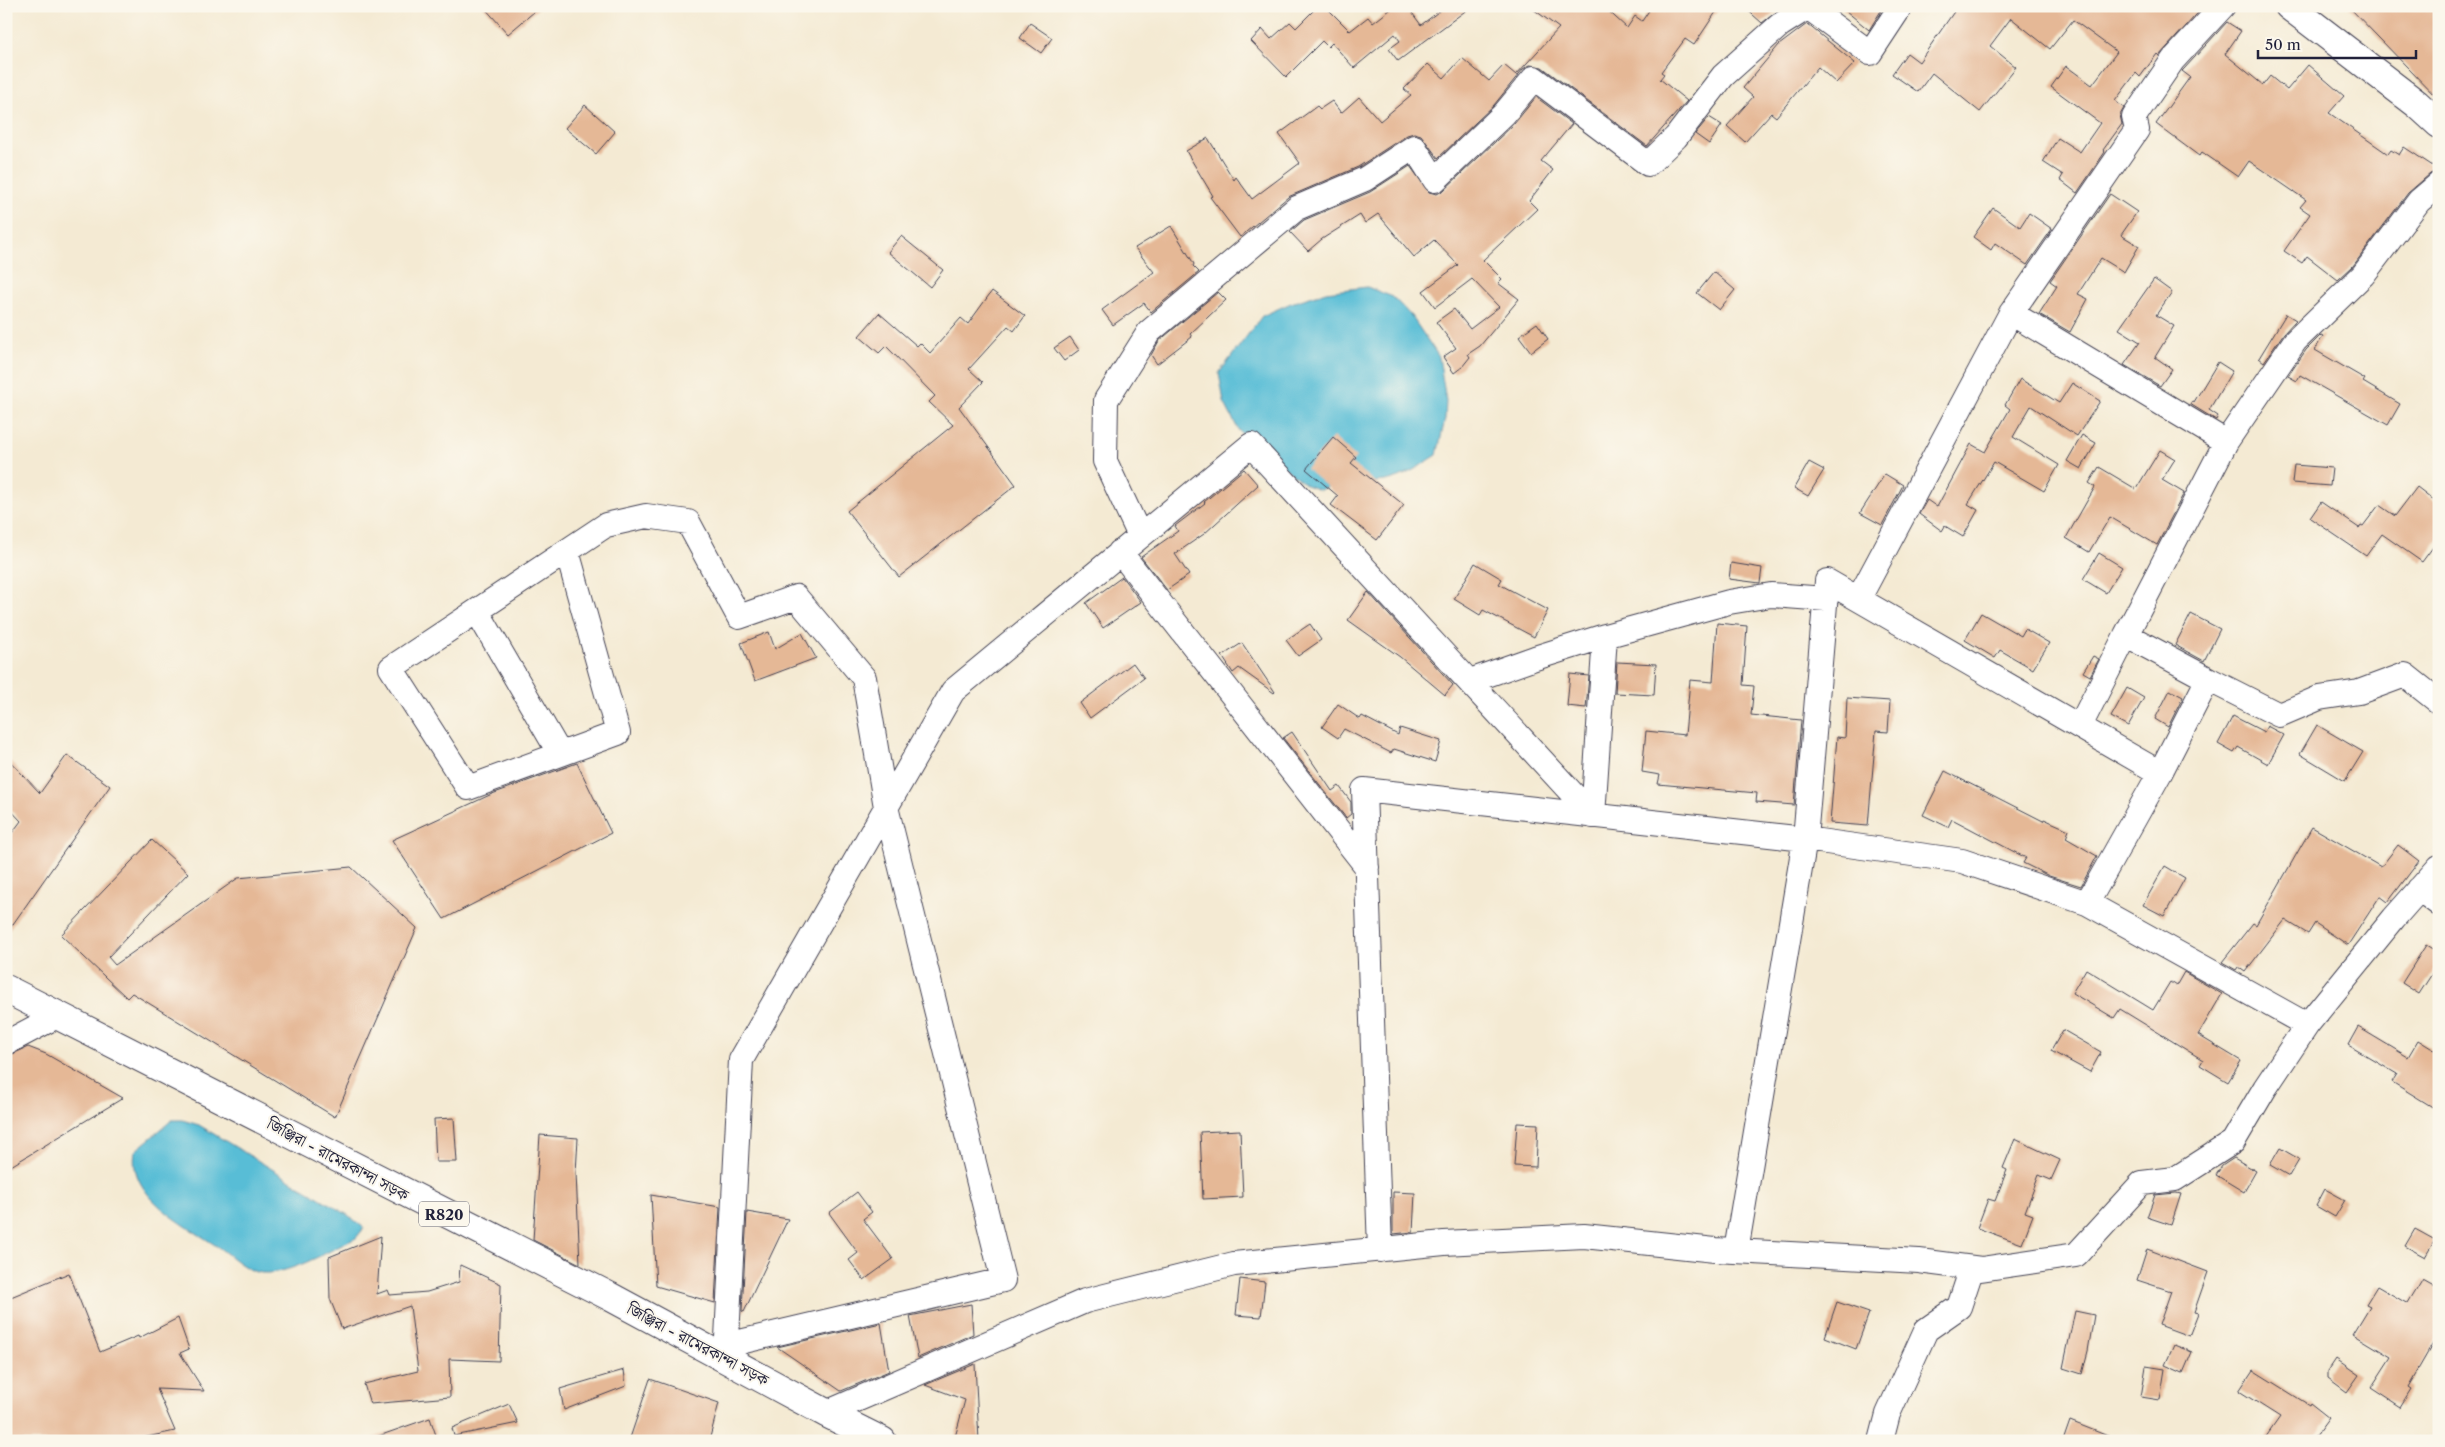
<svg xmlns="http://www.w3.org/2000/svg" width="2445" height="1447" font-family="'Libre Caslon Text','Noto Serif Bengali',serif">
  <rect width="100%" height="100%" fill="#fbf7ec"/>
  <filter id="ink" filterUnits="userSpaceOnUse"><feTurbulence type="fractalNoise" baseFrequency=".02" numOctaves="2"/><feDisplacementMap in="SourceGraphic" scale="10" xChannelSelector="R" yChannelSelector="G"/><feConvolveMatrix kernelMatrix="1 2 1 2 8 2 1 2 1" color-interpolation-filters="sRGB"/></filter>
  <filter id="wash" filterUnits="userSpaceOnUse"><feTurbulence type="fractalNoise" baseFrequency=".0096" numOctaves="4" result="noise"/><feDisplacementMap in="SourceGraphic" scale="20" xChannelSelector="R" yChannelSelector="G"/><feGaussianBlur stdDeviation="1.12" result="paint"/><feColorMatrix in="noise" values="0 0 0 0 0 0 0 0 0 0 0 0 0 0 0 0 0 1.4 0 .05"/><feComposite in="paint" operator="in"/></filter>
  <g filter="url(#wash)">
    <rect width="100%" height="100%" fill="#f4ead3"/>
    <path fill="#58bdd6" stroke="#3d7088" d="M1367 287 1393 297 1412 317 1439 357 1446 401 1445 419 1437 455C1421 465 1404 478 1385 481 1360 484 1344 478 1320 490L1306 485 1239 431 1224 402 1219 373 1262 316 1291 303 1326 292Z
      M172 1120H182L199 1125 348 1215 364 1228 356 1238C330 1250 284 1279 256 1272 243 1268 228 1254 218 1247 186 1225 127 1197 135 1151Z"/>
    <g id="blocks">
      <path fill="#e5b896" d="M483 6H541L508 34Z
        M1318 6H1325L1350 31 1368 17 1373 23 1395 6H1407L1421 25 1446 6H1472L1398 61 1389 49 1400 41 1395 34 1354 68 1332 43 1328 47 1322 41 1286 77 1251 41 1262 29 1271 39 1290 22 1296 28Z
        M1529 6H1603L1627 28 1635 16 1642 21 1652 6H1720L1694 45 1685 39 1661 72 1664 74 1660 79 1687 101 1647 146 1542 67 1530 65 1523 69 1494 105 1438 158 1421 135 1414 133 1407 135 1358 167 1288 197 1240 237 1210 197 1213 196 1186 151 1208 138 1234 180 1236 177 1252 199 1300 163 1279 134 1317 106 1320 109 1332 101 1341 113 1359 97 1380 121 1411 95 1404 89 1428 64 1444 78 1462 58 1489 81 1504 65 1516 75 1559 28Z
        M1743 6H1784L1762 23Z
        M1840 6H1884L1869 30Z
        M1958 6H2204L2159 56 2157 54 2140 77 2136 73 2115 101 2124 108 2120 115 2122 124 2103 150 2105 152 2077 193 2060 180 2063 175 2043 162 2058 138 2080 152 2100 123 2051 87 2066 66 2092 85 2117 52 2073 20 2050 49 2011 18 1990 46 2016 67 1980 112 1932 73 1918 92 1892 74 1907 53 1919 62Z
        M2348 6H2439V100Z
        M2227 22 2241 31 2225 54 2263 85 2270 76 2287 90 2308 65 2344 96 2329 113 2388 154 2391 150 2399 155 2404 147 2439 170 2430 174 2408 193 2353 266 2338 280 2307 256 2302 263 2284 251 2310 214 2300 207 2306 200 2249 161 2238 177 2202 152 2199 156 2156 124 2190 77 2182 71 2184 69Z
        M1030 23 1052 38 1041 53 1020 38Z
        M1807 24 1855 63 1836 83 1818 67 1776 117 1771 113 1745 142 1727 126 1753 97 1743 88 1779 45Z
        M1536 97 1572 124 1541 161 1553 170 1529 201 1537 209 1483 260 1502 279 1498 283 1519 299 1480 346 1468 354 1470 357 1462 367 1454 373 1443 357 1456 348 1436 322 1454 309 1470 329 1499 307 1472 279 1435 307 1423 291 1458 265 1434 240 1414 257 1378 214 1365 223 1360 215 1322 239 1308 251 1290 232 1304 220 1370 192 1410 166 1429 192 1437 194 1444 190 1514 124Z
        M585 105 615 132 596 154 565 128Z
        M1709 117 1722 125 1709 144 1695 134Z
        M2110 194 2137 212 2121 235 2139 246 2124 272 2101 258 2078 294 2088 299 2070 332 2039 314 2057 286 2050 281Z
        M1993 208 2020 227 2029 213 2052 229 2027 265 1995 243 1991 250 1973 237Z
        M1171 226 1194 264 1193 266 1199 272 1151 312 1144 303 1113 325 1102 310 1154 272 1135 248Z
        M901 236 943 270 930 287 888 252Z
        M1714 272 1735 290 1719 310 1697 293Z
        M2154 279 2172 292 2156 315 2174 326 2155 357 2172 369 2160 386 2124 365 2140 342 2119 329Z
        M992 291 1025 316 1014 331 1008 326 969 369 983 382 959 407 1016 485 899 577 847 511 953 425 929 402 935 396 886 346 879 353 859 336 879 313 917 346 920 343 930 353 961 318 968 324Z
        M1218 292 1226 300 1190 334 1192 337 1157 364 1151 355 1159 341Z
        M2286 314 2296 320 2284 333 2264 362 2259 358Z
        M1537 323 1548 339 1531 352 1519 336Z
        M2321 335 2323 336 2315 350 2365 379 2363 382 2400 404 2388 425 2300 375 2297 381 2288 376 2306 350Z
        M1070 337 1079 350 1064 361 1054 348Z
        M2218 362 2232 371 2209 410 2218 416 2216 420 2190 404 2192 401 2194 402Z
        M2020 379 2059 403 2072 383 2100 401 2077 436 2031 406 2013 437 2059 465 2044 491 1994 462 1968 504 1978 510 1963 537 1945 526 1942 531 1919 514 1927 500 1937 507 1971 444 1985 452 2010 409 2005 405Z
        M2082 435 2096 443 2081 469 2067 461Z
        M1333 437 1356 457 1351 463 1404 505 1377 540 1331 505 1338 496 1306 469Z
        M2160 450 2175 459 2162 480 2184 493 2157 545 2110 517 2089 552 2066 538 2095 487 2089 483 2099 467 2136 489Z
        M1809 462 1824 470 1808 496 1794 488Z
        M2294 465 2332 468 2330 486 2292 483Z
        M1244 469 1258 485 1204 534 1175 554 1189 575 1167 590 1141 557 1178 531 1175 526 1205 503 1204 502Z
        M1885 474 1903 485 1882 525 1860 513Z
        M2417 487 2439 504V539L2422 562 2382 534 2366 556 2310 518 2321 502 2359 528 2361 525 2363 526 2379 505 2395 516Z
        M2099 553 2122 567 2106 593 2083 579Z
        M1475 563 1502 579 1499 584 1548 610 1534 637 1483 610 1480 615 1454 599Z
        M1731 563 1762 568 1760 583 1729 579Z
        M1122 577 1141 602 1103 628 1086 603Z
        M1368 592 1453 685 1445 695 1400 657 1348 620Z
        M1981 613 2021 636 2025 629 2049 643 2033 669 2000 650 1995 658 1965 640Z
        M2191 614 2220 629 2204 661 2175 645Z
        M1717 623 1747 626 1743 685 1754 686 1751 715 1801 720 1794 805 1756 802 1757 793 1658 784 1660 775 1642 772 1646 731 1685 735 1690 680 1713 682Z
        M1310 624 1321 640 1298 656 1286 640Z
        M769 632 775 649 802 633 816 658 755 681 741 643Z
        M1242 643 1275 692 1274 693 1239 668 1233 673 1222 656Z
        M2093 656 2099 659 2090 676 2083 672Z
        M1617 662 1656 664 1654 695 1615 693Z
        M1133 663 1144 678 1090 718 1080 703Z
        M1570 674 1589 676 1586 708 1567 706Z
        M2127 688 2144 698 2128 726 2111 717Z
        M2170 690 2183 697 2168 727 2155 719Z
        M1847 698 1890 701 1888 732 1876 731 1868 826 1830 823 1837 737 1845 738Z
        M1338 704 1360 719 1362 716 1398 735 1400 728 1441 741 1435 762 1394 749 1391 753 1344 729 1338 738 1322 727Z
        M2233 716 2264 732 2267 726 2284 735 2268 764 2238 747 2234 753 2218 744Z
        M2317 725 2363 752 2345 781 2300 754Z
        M1292 732 1332 791 1339 786 1351 802V814L1346 818 1283 738Z
        M67 755 110 786 6 934V841L21 821 6 805V757L40 793Z
        M577 763 611 833 444 919 392 840 492 794Z
        M1945 771 2043 821 2044 819 2069 830 2066 838 2097 856 2081 886 2049 876 2023 863 2026 858 1952 819 1948 827 1923 815Z
        M2312 827 2381 867 2398 845 2419 861 2388 902 2380 896 2348 945 2315 923 2308 934 2285 920 2245 972 2238 967 2236 970 2222 962 2253 923 2256 925Z
        M152 840 188 873 108 957 115 965 238 878 351 867 417 928 335 1117 132 993 127 998 61 935Z
        M2165 866 2185 878 2164 916 2143 905Z
        M2426 945 2439 953V963L2419 994 2402 983Z
        M2086 969 2153 1010 2170 982 2176 986 2184 972 2222 994 2198 1035 2241 1061 2228 1082 2200 1065 2203 1060 2120 1009 2114 1018 2072 993Z
        M2358 1027 2408 1057 2418 1040 2439 1053V1111L2392 1082 2397 1074 2348 1045Z
        M2063 1030 2101 1052 2090 1072 2051 1051Z
        M28 1047 46 1054 123 1098 6 1169V1057Z
        M454 1118 457 1162H436L434 1119Z
        M1517 1123 1538 1124 1536 1167 1514 1166Z
        M1240 1130 1243 1197 1203 1199 1200 1132Z
        M540 1135 578 1138 576 1173 580 1264 533 1240Z
        M2015 1139 2060 1160 2051 1180 2039 1175 2025 1212 2033 1215 2022 1244 1977 1228 1988 1199 1995 1201 2007 1170 2003 1168Z
        M2280 1148 2299 1159 2289 1176 2270 1165Z
        M2234 1158 2256 1171 2244 1192 2216 1175 2222 1166Z
        M2325 1189 2345 1200 2335 1217 2316 1206Z
        M857 1192 872 1212 863 1219 893 1259 864 1280 849 1260 858 1253 829 1213Z
        M1393 1192 1415 1193 1413 1232 1393 1234Z
        M2176 1193 2181 1194 2171 1225 2147 1217 2155 1195Z
        M651 1195 720 1207 715 1303 656 1286Z
        M747 1212 788 1219 744 1312 742 1311Z
        M2415 1229 2435 1240 2425 1257 2405 1246Z
        M381 1236 377 1294 388 1290 390 1295 427 1292 459 1282 460 1265 501 1284 499 1361 449 1359 450 1397 370 1404 364 1384 418 1371 410 1306 342 1329 330 1299 329 1257Z
        M2147 1249 2208 1272 2194 1312 2198 1313 2189 1336 2159 1325 2171 1291 2137 1280Z
        M69 1273 100 1352 138 1336 139 1338 178 1318 189 1349 180 1353 204 1391 157 1389 175 1431 128 1441H6V1299Z
        M1240 1279 1265 1282 1261 1317 1236 1315Z
        M2423 1279 2439 1288V1333L2408 1387 2411 1389 2400 1407 2371 1388 2391 1357 2353 1334 2370 1306 2366 1304 2377 1286 2408 1304Z
        M1837 1302 1869 1313 1856 1349 1825 1337Z
        M971 1304 973 1334 918 1358 910 1316Z
        M2075 1311 2094 1315 2088 1351 2082 1374 2063 1368Z
        M881 1323 889 1371 841 1391 777 1347Z
        M2174 1345 2192 1352 2183 1373 2165 1365Z
        M2336 1359 2359 1375 2347 1392 2328 1378V1371Z
        M975 1364 979 1441H954L965 1400 925 1385Z
        M2146 1366 2165 1369 2160 1400 2141 1397Z
        M624 1370 626 1386 564 1410 560 1389Z
        M2253 1370 2309 1405 2310 1403 2329 1418 2312 1441H2263L2280 1417 2239 1391Z
        M650 1379 719 1403 709 1441H629Z
        M509 1404 518 1423 454 1436 452 1428Z
        M430 1418 438 1441H373V1438Z
        M2070 1421 2118 1440V1441H2063Z"/>
    </g>
  </g>
  <g filter="url(#ink)">
    <use href="#blocks" fill-opacity="0" stroke="#424052" stroke-width="1"/>
    <g fill="none" stroke-linecap="round" stroke-linejoin="round">
      <defs>
        <path id="minor" d="M2011 313 2226 442 2295 341 2363 275 2419 201 2439 184
          M1140 536 1105 461 1106 400 1149 332 1297 208 1365 179 1414 147 1435 180 1504 114 1534 78 1648 164 1676 137 1723 76 1780 25 1808 7 1870 53 1901 6
          M567 551 618 733 468 788 391 668 606 525 646 516 688 522 739 617 796 597 864 678 886 807 1003 1280 727 1345
          M1120 552 1367 867
          M1859 598 2011 313 2137 130 2134 117 2173 60 2223 6
          M477 611 560 754
          M2126 635 2226 442
          M2208 679 2279 715 2319 698 2359 692 2405 675 2439 702
          M1470 681 1535 658 1605 636
          M2080 726 2126 635 2208 679 2160 773 2087 903
          M1593 816 1605 636 1729 602 1771 595 1826 599
          M2419 889 2439 904
          M6 1043 57 1016
          M1380 1250 1364 790 1805 839 1962 861 2087 903 2307 1025 2394 918 2439 867
          M1736 1251 1805 839 1827 581 2160 773
          M726 1358 741 1060 953 691 1251 445 1593 816
          M826 1413 1085 1301 1234 1264 1444 1243 1584 1236 1715 1250 1919 1261 1981 1269 2076 1255 2142 1183 2175 1179 2233 1142 2265 1088 2307 1025
          M1881 1441 1888 1414 1926 1330 1959 1307 1972 1268"/>
        <path id="tertiary" d="M2289 6 2417 104 2439 124"/>
        <path id="primary" d="M6 989 609 1296 826 1413 882 1441"/>
      </defs>
      <use href="#minor" stroke="#424052" stroke-width="26"/>
      <use href="#tertiary" stroke="#424052" stroke-width="30"/>
      <use href="#primary" stroke="#424052" stroke-width="30"/>
      <use href="#minor" stroke="#fff" stroke-width="24"/>
      <use href="#tertiary" stroke="#fff" stroke-width="28"/>
      <use href="#primary" stroke="#fff" stroke-width="28"/>
    </g>
  </g>
  <g text-anchor="middle" dominant-baseline="central" stroke-width="4" stroke-linejoin="round" paint-order="stroke">
    <rect fill="#fbf7ec" stroke="#636270" stroke-width="1" x="419" y="1201.5" width="50" height="25" rx="4"/>
    <g font-size="15" font-weight="bold" fill="#22223b">
      <text x="444" y="1214">R820</text>
    </g>
    <g font-size="16" fill="#22223b" stroke="#fbf7ec">
      <text transform="translate(338 1159) rotate(28)">জিঞ্জিরা - রামেরকান্দা সড়ক</text>
      <text transform="translate(698 1344) rotate(28)">জিঞ্জিরা - রামেরকান্দা সড়ক</text>
    </g>
  </g>
  <rect width="2445" height="1447" fill="none" stroke="#fbf7ec" stroke-width="25"/>
  <path d="M2258 50v8h158v-8" fill="none" stroke="#22223b" stroke-width="2.5"/>
  <text x="2265" y="50" font-size="15" fill="#22223b" stroke="#fbf7ec" stroke-width="4" paint-order="stroke">50 m</text>
</svg>
